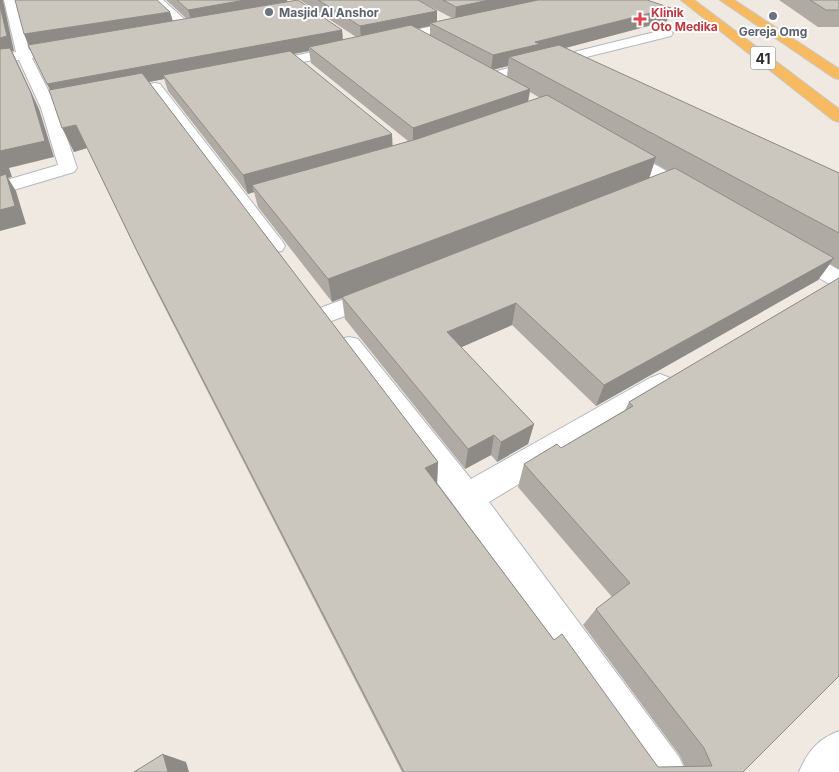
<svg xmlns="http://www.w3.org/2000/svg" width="839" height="772" font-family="Inter,sans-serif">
  <rect width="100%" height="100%" fill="#efe9e1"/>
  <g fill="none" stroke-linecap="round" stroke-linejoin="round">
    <defs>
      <path id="minor" d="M4 0H16L29 50 70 44 77 48 70 52 32 58 54 102 92 95 97 97 100 100 97 103 58 111 77 168 74 172 0 194V182L58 165 41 108 19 60 0 63V55L16 52Z
        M150 0H163L192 26 194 29 192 32H184Z
        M467 19 473 23 471 26 386 44 380 40 386 36Z
        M667 29 673 33 671 36 490 81 485 80 483 77 485 74Z
        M347 45 352 46 354 49 352 52 264 70 257 66 264 62Z
        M155 83 160 84 282 241 285 246 282 251 274 252 266 251 148 87 150 84Z
        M620 147 626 148 698 189 701 193 698 197 691 199 684 197 614 156 611 152 614 148Z
        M793 246 801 248 839 270V287L831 285 785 258 782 253 785 248Z
        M378 287 386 289 390 295 386 301 326 323 317 321 314 315 317 309Z
        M349 337 358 339 471 479 650 378 660 374 670 378 674 385 670 392 489 502 679 757 686 772H638L456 508 340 353 336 346 340 339Z
        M839 731V772H799C808 751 818 739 839 731Z"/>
      <path id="trunk" d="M681 0H694L839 109V122L833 120Z
        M720 0H734L839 69V79L834 78Z"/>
    </defs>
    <use href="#minor" stroke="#b4b7c1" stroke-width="2"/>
    <use href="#trunk" stroke="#c9c9c9" stroke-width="2"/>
    <use href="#minor" fill="#fff" fill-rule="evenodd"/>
    <use href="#trunk" fill="#f8ba60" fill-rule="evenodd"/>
  </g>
  <path fill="#afaba4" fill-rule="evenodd" d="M166 0H287V2L342 30 343 40 356 37 300 0H418L437 22 452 18 418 0H647L667 21 565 48 839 173V269L830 264 818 280 596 406 512 325 461 347 534 424 528 444 497 462 491 455 465 469 345 319 342 298 332 302 258 207 254 192 248 194 168 91 164 79 149 82 438 462 437 483 554 640 658 767H685L680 756 583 625 596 609 612 597 518 487 524 464 561 448 625 410 629 402 839 278 743 772H402L149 277 87 148 74 152 50 89 28 45 29 44 24 34 170 12 173 21 187 19ZM430 26V36L416 28 425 27ZM309 51 311 63 408 141 393 146 293 54ZM508 66 507 77 493 70ZM530 92 540 98 528 102ZM654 163 668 171 649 178Z
    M779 0H839V27H818Z"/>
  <path fill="#8e8b86" d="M0 0H3L14 51H12L39 109 54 157 9 168 12 177 8 178 16 191 26 224 0 231Z
    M245 0H287L288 6 192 23 188 10Z
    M489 0H548L455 20 456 7Z
    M671 8 667 21 539 55 509 57 508 66 491 70 493 55 535 42Z
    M437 11V24L430 23V26L361 40 360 26Z
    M170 12 174 26 30 48 24 34Z
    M342 30 343 44 309 47V51L166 78 163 75 164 79 55 100 47 84Z
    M530 89 527 107 413 146V128Z
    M76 125 87 148 74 152 62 128Z
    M392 134 393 152 252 185 254 192 248 194 243 175Z
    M656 157 649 179 332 302 328 279Z
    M834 258 818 280 596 406 604 385Z
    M516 303 512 325 446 354 447 332Z
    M534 424 528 444 497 462 501 442Z
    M494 435 491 455 465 469 468 449Z
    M438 462 437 485 425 468Z
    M163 754 186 762 189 772H168Z"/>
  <path fill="#cbc7bf" stroke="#8e8b86" d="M15 0H157L170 12 24 34Z
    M177 0H245L188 10Z
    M298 0 342 30 47 84 28 45Z
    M318 0H418L437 11 360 26Z
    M443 0H489L456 7Z
    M538 0H647L671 8 535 42 540 44 493 55 430 23Z
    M810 0H839V10H826Z
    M0 6 7 36 0 38Z
    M411 25 530 89 413 128 309 47Z
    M559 45 839 173V233L509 57Z
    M10 48 31 93 45 141 0 151V49Z
    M290 51 392 134 243 175 163 75Z
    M142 73 438 462 425 468 554 640 562 634 658 767 712 766 704 748 596 609 630 583 524 464 557 444 561 448 633 406 629 402 839 278V676L743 772H404L137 251 76 125 62 128 49 90Z
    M547 95 656 157 328 279 252 185 417 139Z
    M675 168 834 258 604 385 516 303 447 332 534 424 501 442 494 435 468 449 342 297Z
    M6 174 15 206 0 210V176Z
    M163 754 168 772H134Z"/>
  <g fill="#6b7280" stroke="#fff" stroke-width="2">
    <circle cx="269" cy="12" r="5"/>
    <circle cx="773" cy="16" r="5"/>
  </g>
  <path fill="#e0444e" stroke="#fff" stroke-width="2" d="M637.5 11.5h5v5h5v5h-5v5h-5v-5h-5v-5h5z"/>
  <g text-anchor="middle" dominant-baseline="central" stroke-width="4" stroke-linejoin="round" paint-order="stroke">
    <g font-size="12" font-weight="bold" fill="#5b616d" stroke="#fff" text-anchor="start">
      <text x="279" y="12">Masjid Al Anshor</text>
      <text x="773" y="31" text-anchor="middle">Gereja Omg</text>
    </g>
    <g font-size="12" font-weight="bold" fill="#be3a42" stroke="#fff" text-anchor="start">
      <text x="651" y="12">Klinik<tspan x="651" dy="14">Oto Medika</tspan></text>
    </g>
    <rect fill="#fff" stroke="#6d6d6d" stroke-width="1" x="750.5" y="46.5" width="25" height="23" rx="4"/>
    <g font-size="14" font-weight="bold" fill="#2e2e2e">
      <text x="763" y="58">41</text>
    </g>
  </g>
</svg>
